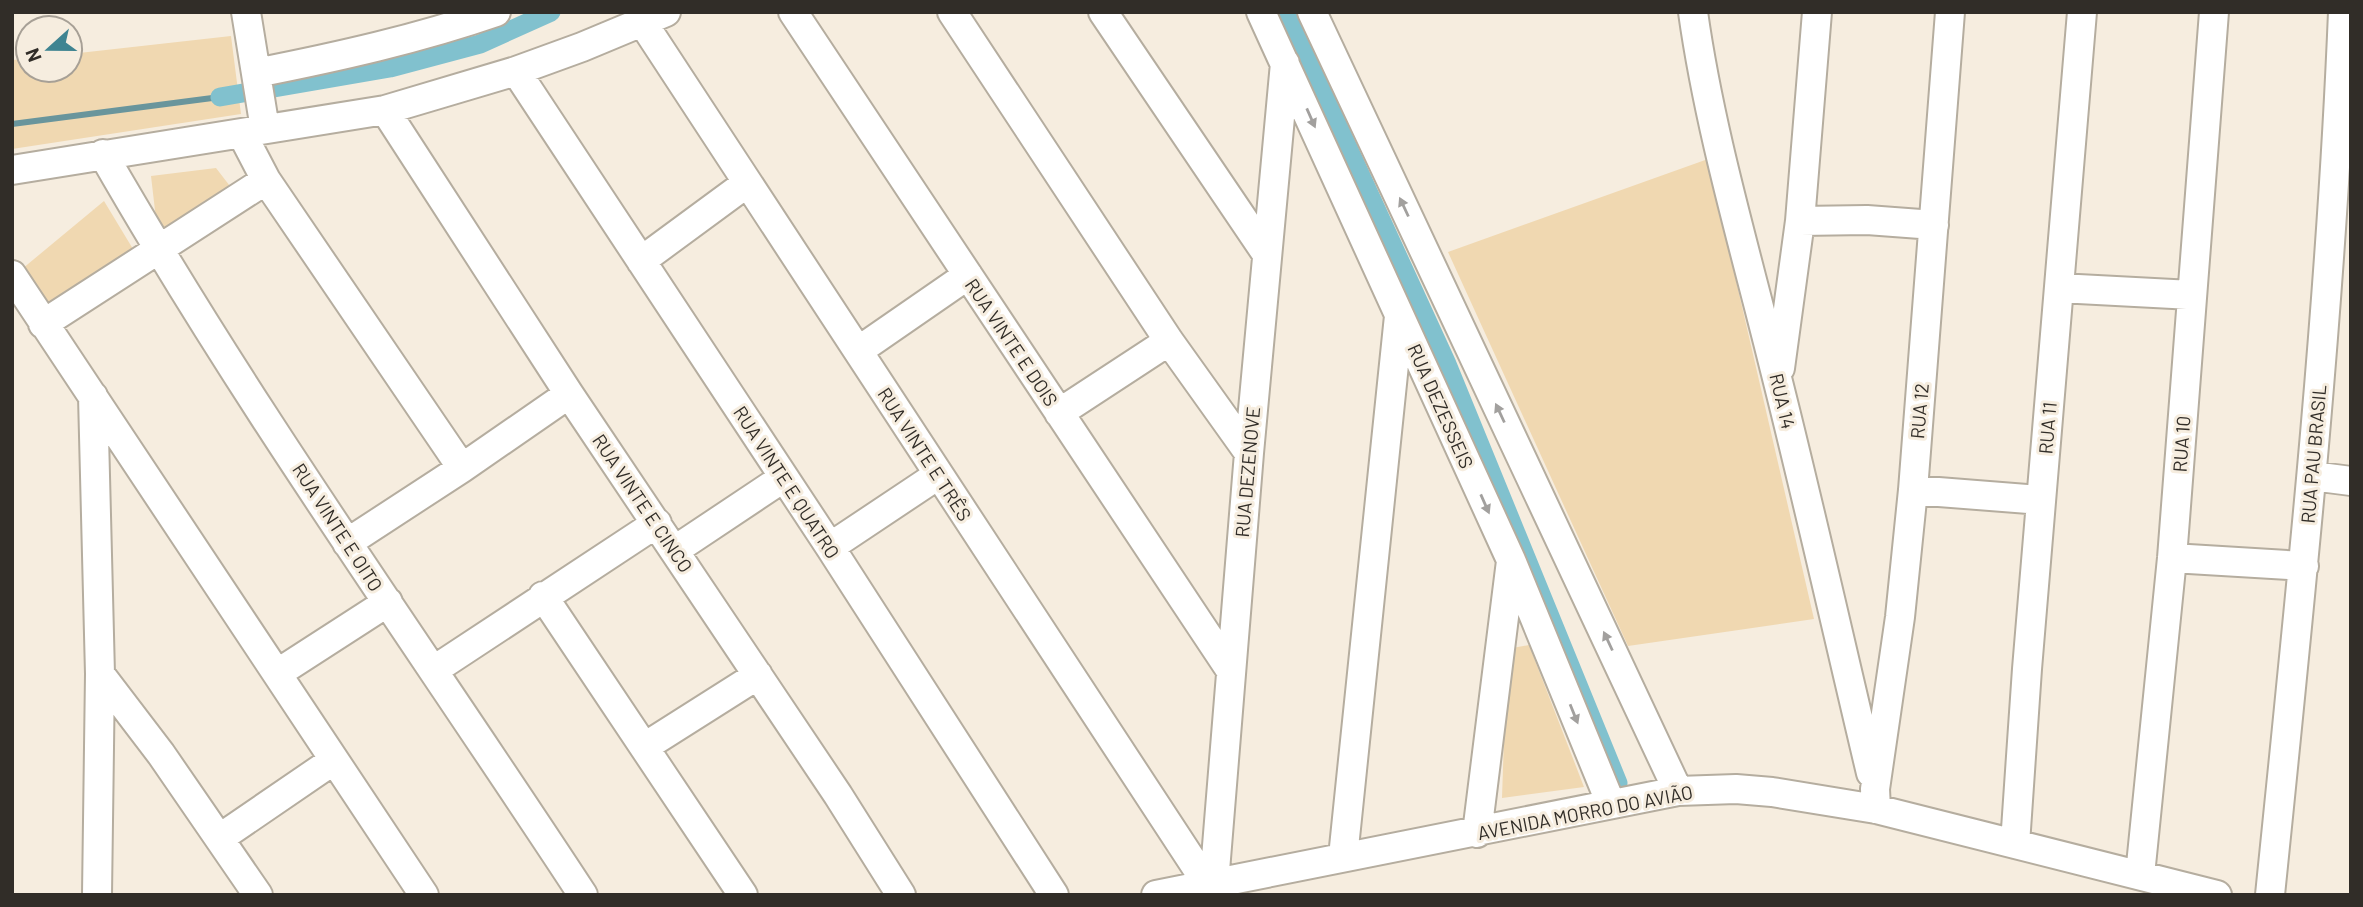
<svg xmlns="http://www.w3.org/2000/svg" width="2363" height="907" font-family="Barlow,sans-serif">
  <rect width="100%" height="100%" fill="#f6eddf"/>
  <path fill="#f0d8b1" d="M231 36 241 114 12 149V60L28 59V70H70V54Z
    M1708 159 1814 619 1628 646 1448 252Z
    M216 168 233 190 158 236 151 176Z
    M104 201 136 254 45 312 22 269Z
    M1529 645 1584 787 1502 798 1507 649Z"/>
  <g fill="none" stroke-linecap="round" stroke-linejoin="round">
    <path stroke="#69959c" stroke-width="6" d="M12 124 220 97"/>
    <path stroke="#81c1ce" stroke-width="19" d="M1286 12 1447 364 1618 783
      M274 88 390 68 480 44 551 12
      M220 97 243 93"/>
    <defs>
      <path id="minor" d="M246 12 265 129
        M793 12 1231 671
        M952 12 1169 341 1249 453
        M1103 12 1266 253
        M1261 12 1511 560 1611 804
        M1312 12 1678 791
        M1693 12C1710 133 1746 252 1775 370 1809 504 1839 639 1871 773
        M643 23 1208 885
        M516 71 830 547 1054 895
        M256 73C337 57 418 39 496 12
        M385 110 569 394 838 795 901 895
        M242 134 266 180 462 468
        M103 154C249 409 422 649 583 895
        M12 170 385 110 516 71 582 47 666 12
        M1800 221 1867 220 1934 225
        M641 261 747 183
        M12 275 424 895
        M2059 288 2192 295
        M43 324 266 180
        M858 351 968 275
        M1780 368 1800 221 1817 12
        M93 396 100 674 97 895
        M1059 413 1169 341
        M2312 476 2351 481
        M1913 490 2041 500
        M347 543 462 468 569 394
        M830 547 938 475
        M675 550 783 478
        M2172 558 2304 566
        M543 596 743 895
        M434 670 657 523
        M278 673 388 602
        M100 674 161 754 258 895
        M646 746 758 675
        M1876 809 1875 789 1900 617 1913 490 1950 12
        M1477 833 1511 561
        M220 838 334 760
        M2015 844 2027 669 2082 12
        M1343 857 1399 316
        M2140 875 2172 558 2214 12
        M1214 883 1249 453 1285 63
        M1156 895 1678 791 1736 789 1772 792 1876 809 2217 895
        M2270 895C2300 601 2331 307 2343 12"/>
    </defs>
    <use href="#minor" stroke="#b5ad9f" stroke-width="32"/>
    <use href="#minor" stroke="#fff" stroke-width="28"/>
  </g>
  <defs><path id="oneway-solid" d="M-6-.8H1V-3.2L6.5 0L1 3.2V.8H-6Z" transform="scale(1.75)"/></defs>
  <g fill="#a2a09e">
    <use href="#oneway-solid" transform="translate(1311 118) rotate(66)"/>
    <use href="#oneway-solid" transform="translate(1404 207) rotate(-115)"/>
    <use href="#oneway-solid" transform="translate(1500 413) rotate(-115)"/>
    <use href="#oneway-solid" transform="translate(1485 504) rotate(66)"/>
    <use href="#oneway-solid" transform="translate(1608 641) rotate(-115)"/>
    <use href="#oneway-solid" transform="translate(1574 714) rotate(68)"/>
  </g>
  <g text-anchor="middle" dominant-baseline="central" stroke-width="6" stroke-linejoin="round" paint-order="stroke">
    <g font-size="19" fill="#312d28" stroke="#f6eddf">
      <text transform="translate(1012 342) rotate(56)">RUA VINTE E DOIS</text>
      <text transform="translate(1783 401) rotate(77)">RUA 14</text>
      <text transform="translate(1441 406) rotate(66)">RUA DEZESSEIS</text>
      <text transform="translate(1919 411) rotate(-85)">RUA 12</text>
      <text transform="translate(2047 428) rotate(-85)">RUA 11</text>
      <text transform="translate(2181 444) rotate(-86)">RUA 10</text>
      <text transform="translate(925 454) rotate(57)">RUA VINTE E TRÊS</text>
      <text transform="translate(2313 454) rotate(-85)">RUA PAU BRASIL</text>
      <text transform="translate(1247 472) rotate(-85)">RUA DEZENOVE</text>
      <text transform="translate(787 482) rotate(57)">RUA VINTE E QUATRO</text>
      <text transform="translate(643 503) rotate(56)">RUA VINTE E CINCO</text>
      <text transform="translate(338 527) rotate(57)">RUA VINTE E OITO</text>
      <text transform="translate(1585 812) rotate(-11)">AVENIDA MORRO DO AVIÃO</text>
    </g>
  </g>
  <rect width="2363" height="907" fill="none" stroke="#312d28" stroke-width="28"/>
  <g transform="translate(49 49) rotate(249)"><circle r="33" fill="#f6eddf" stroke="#a7a096" stroke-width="2"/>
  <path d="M0-5L12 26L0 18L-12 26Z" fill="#3f8491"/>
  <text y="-10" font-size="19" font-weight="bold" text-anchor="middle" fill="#312d28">N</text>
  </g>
</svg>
